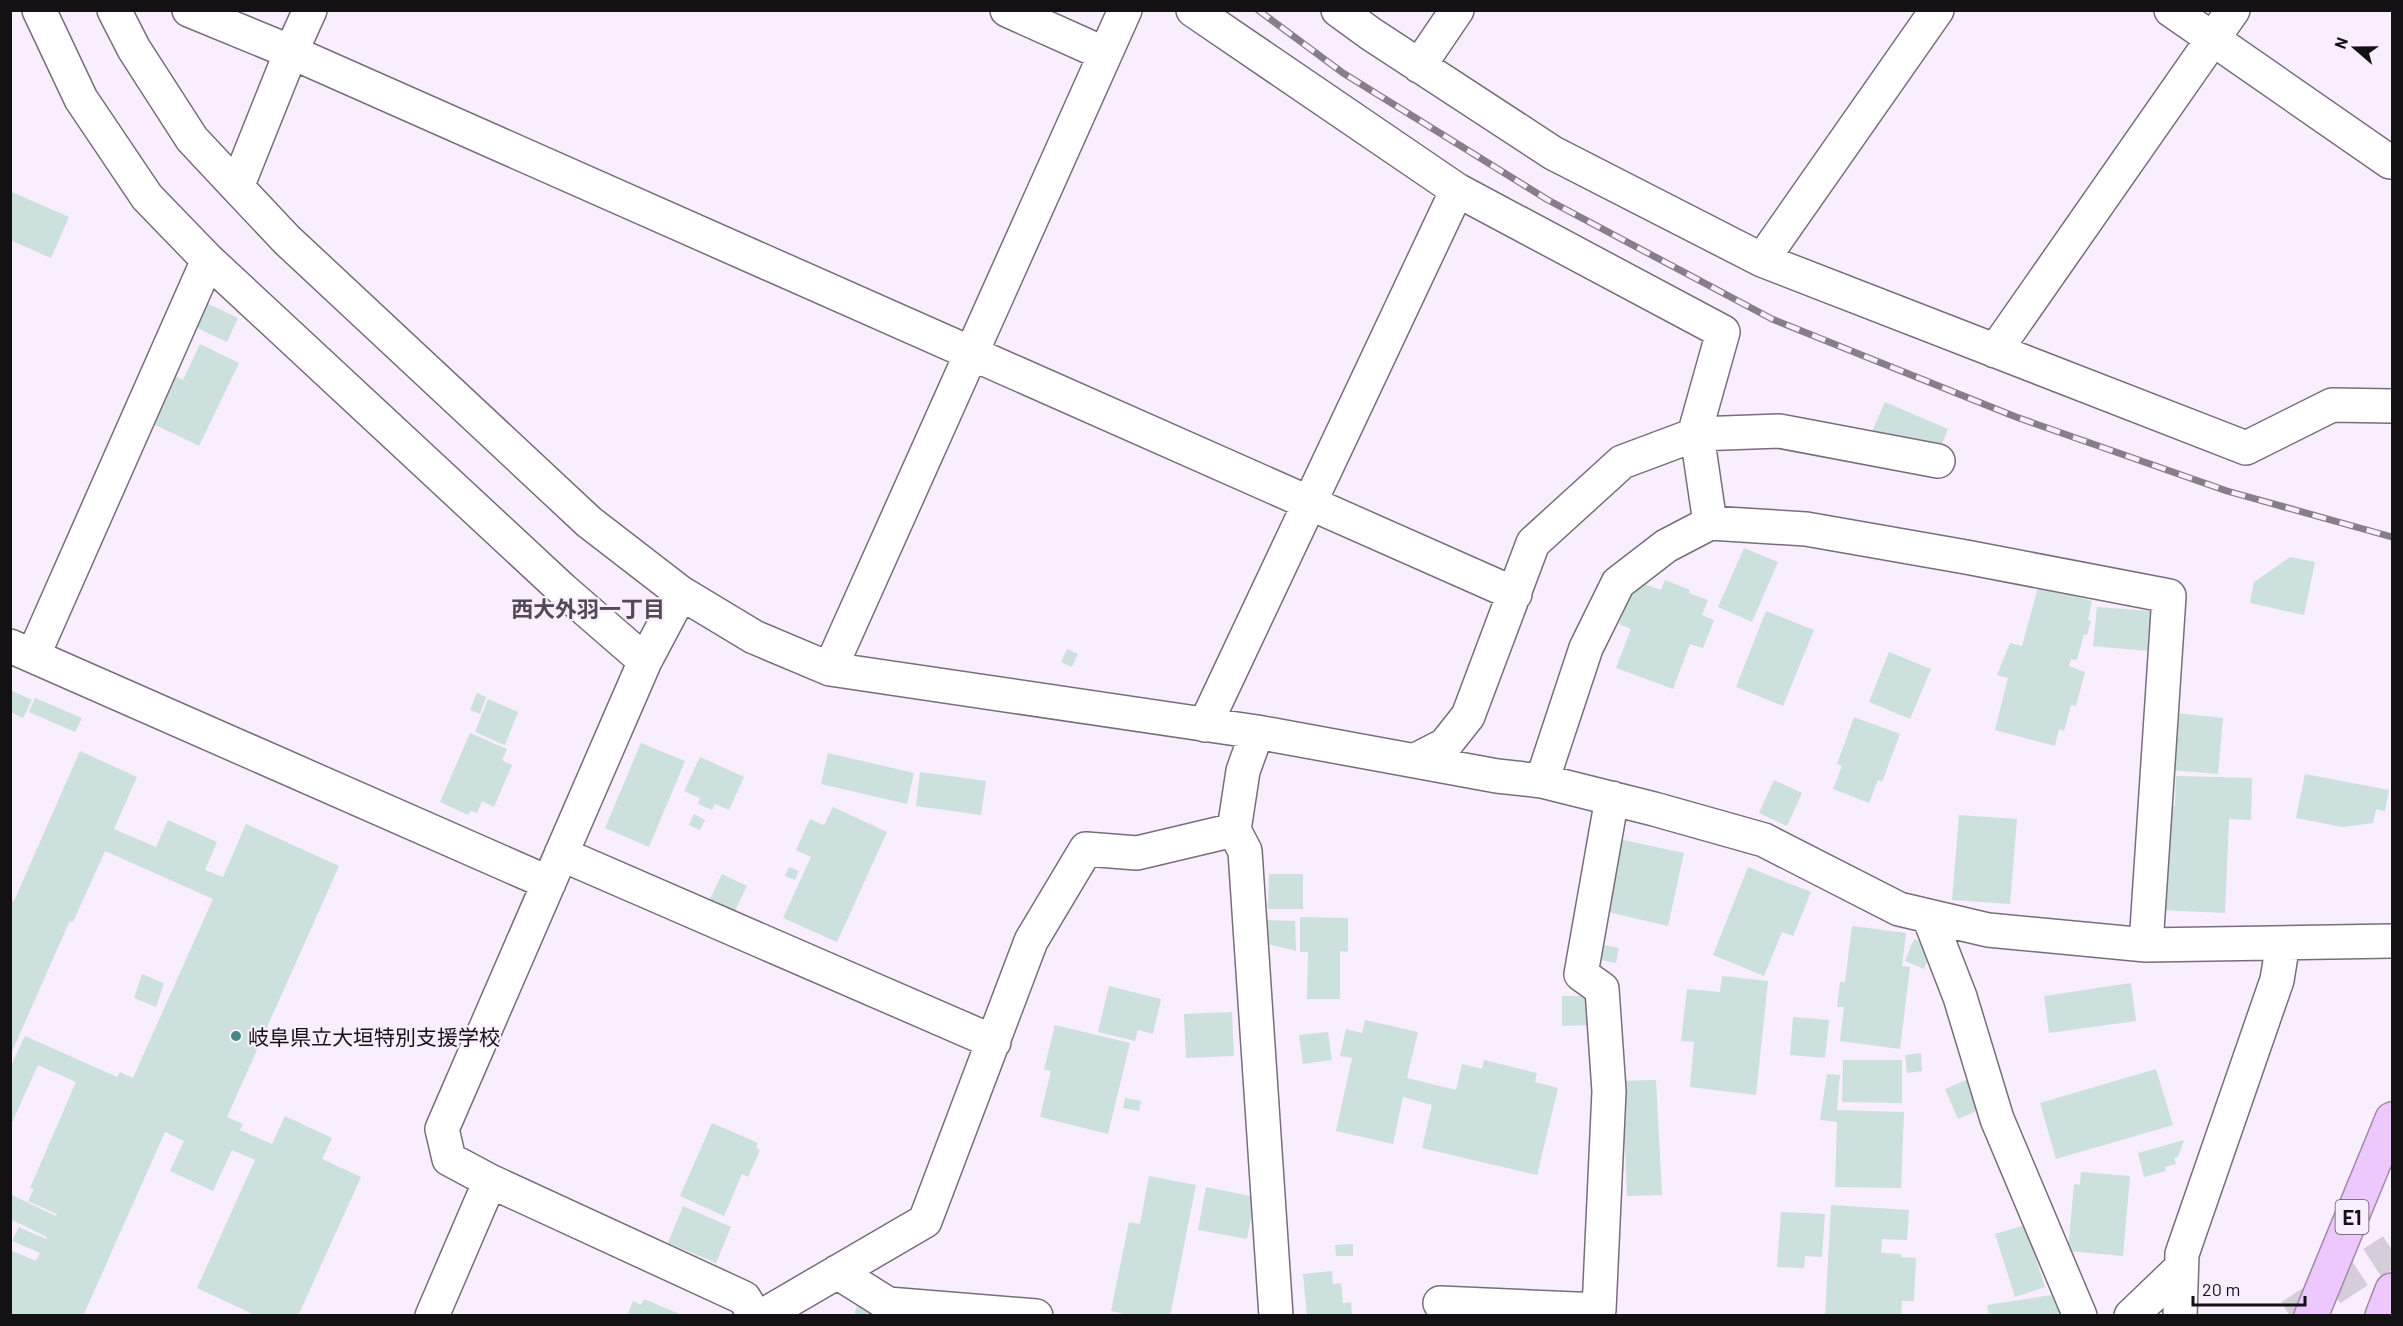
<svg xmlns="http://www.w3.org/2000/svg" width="2403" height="1326" font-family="Barlow,'Noto Sans JP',sans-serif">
  <rect width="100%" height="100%" fill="#f8eefd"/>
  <path fill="#cce0de" d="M12 192 69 217 51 258 10 240V196Z
    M202 301 238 318 227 342 191 325Z
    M200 344 239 363 199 446 147 421 170 373 183 380Z
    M1885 402 1948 429 1937 456 1871 434Z
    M1744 548 1778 562 1752 622 1718 607Z
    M2290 557 2315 562 2304 615 2250 603 2254 582Z
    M1665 580 1690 590 1689 593 1708 600 1702 615 1714 620 1703 648 1690 644 1673 689 1616 668 1631 629 1619 624 1636 581 1661 590Z
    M2038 587 2092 601 2088 620 2091 621 2087 635 2084 634 2077 660 2071 659 2069 666 2085 672 2076 706 2071 705 2064 731 2059 729 2055 746 1995 730 2008 678 1997 675 2010 643 2022 646Z
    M2097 607 2151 611 2147 651 2093 646Z
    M1766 611 1814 630 1783 706 1736 687Z
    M1067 649 1078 654 1072 667 1061 662Z
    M1889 652 1931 669 1910 719 1869 702Z
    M10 690 32 700 23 718 10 712Z
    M477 693 486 697 480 714 470 710Z
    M35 698 82 718 75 732 29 712Z
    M488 699 518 712 505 745 475 732Z
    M2175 713 2223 718 2218 774 2170 770Z
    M1854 717 1900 734 1882 782 1878 780 1869 803 1833 789 1842 766 1837 764Z
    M470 733 507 749 502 760 512 765 494 807 482 801 477 813 470 811 468 815 440 802Z
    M641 743 685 761 649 847 605 828Z
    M80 751 137 777 114 829 156 847 168 820 217 842 205 870 223 877 246 824 339 866 227 1117 243 1124 240 1130 272 1144 285 1116 332 1138 322 1159 361 1177 298 1316H257L197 1288 255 1160 232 1150 213 1191 170 1171 184 1141 165 1132 83 1316H10V1250L36 1261 40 1253 12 1241 19 1227 46 1239 47 1237 10 1219V1194L56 1216 57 1214 28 1201 34 1189 30 1188 76 1082 38 1065 10 1127V1068L25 1036 117 1077 120 1072 133 1078 213 899 105 851 73 922 70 921 68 925 10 1056V900L14 901Z
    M828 753 914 773 907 804 821 784Z
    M700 757 744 777 729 810 715 804 712 810 698 804 700 798 684 791Z
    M920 772 986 781 981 815 916 806Z
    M2305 774 2389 790 2385 811 2376 809 2373 823 2343 827 2296 818Z
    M2176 776 2252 778 2251 820 2229 819 2225 913 2162 910 2166 806H2175Z
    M1774 780 1802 793 1787 826 1759 813Z
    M833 807 887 832 837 942 783 918 811 857 796 850 810 819 824 825Z
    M694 814 705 820 700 830 689 825Z
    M1959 815 2017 819 2010 904 1952 900Z
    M1614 838 1684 853 1668 926 1608 912 1615 881 1606 879Z
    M789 867 799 871 795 880 785 876Z
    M1748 867 1811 892 1793 936 1782 932 1764 976 1713 955Z
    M722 874 747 886 730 921 705 909Z
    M1269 874H1303V909H1268Z
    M1300 917 1348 918V952L1340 951V999H1307L1308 952H1300Z
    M1264 920 1295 921 1296 951 1264 943Z
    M1852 926 1906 933 1902 966 1910 967 1900 1049 1840 1041 1844 1007H1837L1840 982H1845Z
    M1914 939 1933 946 1924 969 1905 961Z
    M1593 943 1619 948 1616 963 1590 958Z
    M142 974 164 983 156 1007 134 998Z
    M1722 976 1768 981 1756 1095 1690 1087 1694 1042 1681 1041 1687 989 1720 992Z
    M2131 983 2136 1021 2049 1033 2044 996Z
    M1109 986 1161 999 1153 1034 1138 1030 1135 1041 1098 1032Z
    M1562 996H1592V1025L1562 1026Z
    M1232 1012 1234 1056 1186 1058 1184 1014Z
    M1793 1017 1829 1020 1825 1058 1790 1055Z
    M1365 1020 1418 1032 1407 1078 1456 1090 1462 1064 1482 1069 1484 1060 1537 1073 1535 1082 1558 1088 1537 1175 1422 1148 1432 1105 1403 1097 1393 1144 1336 1131 1352 1058 1340 1056 1346 1029 1362 1033Z
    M1055 1025 1130 1043 1108 1134 1040 1117 1051 1071 1044 1069Z
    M1328 1032 1332 1060 1303 1064 1299 1035Z
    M1921 1053 1922 1071 1907 1073 1905 1055Z
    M1843 1060H1902V1103L1842 1102Z
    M2156 1069 2173 1125 2056 1159 2040 1103Z
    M1827 1074 1840 1075 1837 1110 1904 1112 1901 1188 1835 1187 1837 1122 1820 1120Z
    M1971 1078 1984 1108 1958 1119 1945 1089Z
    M1656 1080 1662 1195 1627 1196 1622 1081Z
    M1125 1098 1141 1101 1139 1111 1123 1108Z
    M712 1123 758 1143 756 1148 760 1150 748 1177 742 1174 724 1216 680 1196Z
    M2184 1140 2178 1157 2174 1158 2176 1164 2165 1167 2166 1171 2144 1177 2138 1153Z
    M2081 1172 2130 1176 2123 1256 2068 1251 2074 1184 2080 1185Z
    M1149 1176 1196 1185 1170 1316H1133L1111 1311 1129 1222 1140 1224Z
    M1206 1187 1255 1197 1247 1239 1198 1230Z
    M1831 1205 1909 1210 1907 1240 1882 1239 1881 1253 1901 1254V1257L1916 1258 1914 1301H1902L1901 1316H1825Z
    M683 1206 731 1227 716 1263 668 1243Z
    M1781 1212 1825 1214 1822 1257 1805 1256 1804 1268 1777 1267Z
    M2025 1225 2045 1287 2015 1297 1995 1234Z
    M1353 1244V1256H1336L1335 1245Z
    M1332 1271 1333 1284 1341 1283 1343 1303 1351 1302 1352 1316H1307L1303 1274Z
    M2058 1294 2062 1316H1989L1987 1305Z
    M644 1299 682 1315V1316H627L633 1301 641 1305Z
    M857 1306 883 1315V1316H854Z"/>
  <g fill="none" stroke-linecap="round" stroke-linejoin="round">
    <path stroke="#d6cdda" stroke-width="33" stroke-dasharray="33 16" stroke-linecap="butt" d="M2290 1316 2392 1250"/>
    <defs>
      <path id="minor" d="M39 10 81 99 147 197 208 260
        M114 10 134 49 192 139 237 187 287 240 589 522 681 593 754 637 830 669 1257 732 1497 776 1542 781 1654 809 1764 840 1899 909 1988 930 2146 945 2392 941
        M189 10 291 52 237 187
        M310 10 291 52 1515 594
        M1007 10 1105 54
        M1193 10 1457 190 1205 725
        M1338 10 1371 34 1553 153 1762 260
        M1937 10 1762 260 2246 448 2332 405 2392 406
        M2171 10 2390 162
        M1419 66 1457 10
        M1457 190 1723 332 1696 428 1710 523
        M1995 351 2233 10
        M10 646 549 883
        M33 656 208 260 562 589 645 661
        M830 669 1125 10
        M1416 760 1445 745 1468 716 1533 543 1622 462 1697 434 1779 431 1938 461
        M1542 781 1586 648 1618 583 1666 546 1710 523 1806 529 1966 557 2169 596 2146 945
        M1234 830 1243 771 1257 732
        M561 854 994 1042
        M1929 917 1960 997 1997 1119 2080 1316
        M490 1181 744 1298 755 1316
        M837 1272 888 1304 1036 1316
        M1440 1303 1599 1310 1609 1091 1602 989 1581 974 1612 798
        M432 1316 490 1181 449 1159 442 1129 645 661 681 593
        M762 1316 925 1221 1031 941 1086 849 1137 853 1234 830 1245 851 1276 1316
        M2131 1316 2181 1268
        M2180 1316 2182 1254 2277 980 2283 943"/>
      <path id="highway" d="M2311 1316 2392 1119
        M2382 1316 2392 1290"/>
    </defs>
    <use href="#minor" stroke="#776e7a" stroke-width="36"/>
    <use href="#highway" stroke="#a088ab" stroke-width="36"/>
    <use href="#minor" stroke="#fff" stroke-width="33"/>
    <use href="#highway" stroke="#ecc8fc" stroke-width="33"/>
    <defs>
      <path id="rail" d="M1258 10 1343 73 1548 200 1772 319 2016 417 2227 491 2392 537"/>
    </defs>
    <use href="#rail" stroke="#867f89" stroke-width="7"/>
    <use href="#rail" stroke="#f8eefd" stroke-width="4.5" stroke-dasharray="14" stroke-linecap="butt"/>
  </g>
  <circle fill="#448b88" stroke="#f8eefd" stroke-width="2" cx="236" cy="1036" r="6"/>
  <g text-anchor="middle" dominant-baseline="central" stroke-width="4.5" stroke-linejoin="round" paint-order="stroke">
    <rect fill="#f8eefd" stroke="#58535b" stroke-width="1.5" x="2335.5" y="1200" width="33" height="34" rx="4.5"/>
    <g font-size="20" font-weight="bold" fill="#141115">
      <text x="2352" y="1217">E1</text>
    </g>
    <g font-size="21" fill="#141115" stroke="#f8eefd" text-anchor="start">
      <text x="248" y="1036">岐阜県立大垣特別支援学校</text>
    </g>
    <g font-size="22" font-weight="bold" fill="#514954" stroke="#f8eefd">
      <text x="588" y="608">西大外羽一丁目</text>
    </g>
  </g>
  <rect width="2403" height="1326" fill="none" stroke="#141115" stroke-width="24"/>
  <g transform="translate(2355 48) rotate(290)" stroke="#f8eefd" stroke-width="4.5" paint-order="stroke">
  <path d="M0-4.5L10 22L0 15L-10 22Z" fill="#141115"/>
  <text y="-9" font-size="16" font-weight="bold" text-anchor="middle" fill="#141115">N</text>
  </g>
  <path d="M2193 1296v9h112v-9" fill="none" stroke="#141115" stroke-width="3"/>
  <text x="2202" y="1296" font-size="18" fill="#141115" stroke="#f8eefd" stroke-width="4.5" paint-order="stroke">20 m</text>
</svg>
